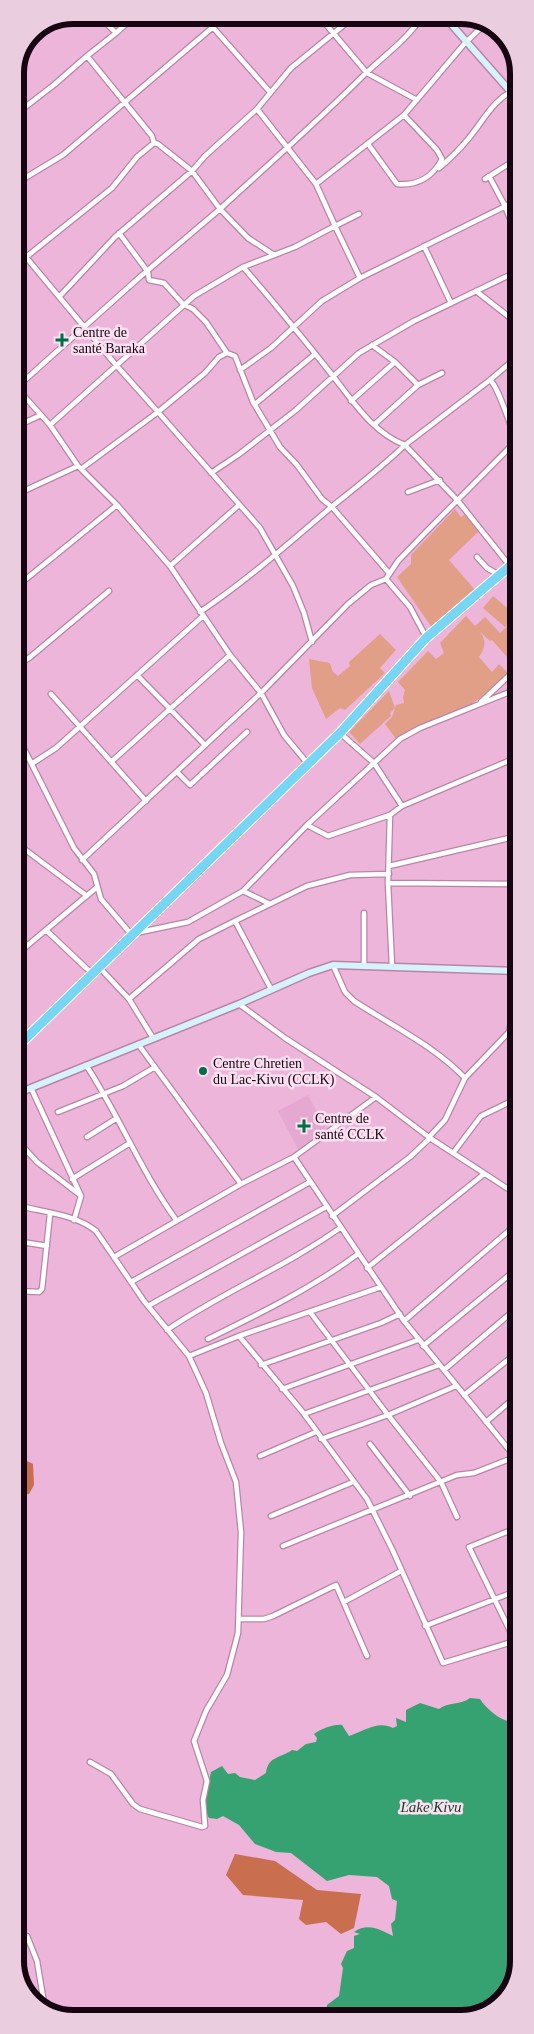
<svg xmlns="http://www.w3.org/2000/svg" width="534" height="2034" font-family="'Times New Roman',serif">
  <rect width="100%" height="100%" fill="#ecb5d9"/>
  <path fill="#e5a8d0" d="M308 1095 327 1131 299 1151 278 1111Z"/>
  <path fill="#e29f88" d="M455 509 461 517 465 514 479 531 449 560 476 591 435 632 397 577 411 564V555Z
    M493 596 517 616 505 627 483 608Z
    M466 616 475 626 485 617 500 633 518 616V664L516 667 492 640 490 641 480 632C487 641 485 648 479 657L492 672 499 664 508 673C494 686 480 700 463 709 440 720 417 726 396 739L385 724 392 717 396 705 404 703 403 697 405 690 398 682 428 651 436 659 444 653 440 643Z
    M380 634 396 650 380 668 385 673 345 710 340 708 326 719 312 688 309 659 330 663 333 672 338 676 350 666 349 662Z
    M389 691 395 708 390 713 391 716 360 744 349 732Z"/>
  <path fill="#c96e4f" d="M16 1427 20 1434 27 1461 33 1464 34 1485 29 1494 23 1495 16 1504Z
    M235 1854 275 1861 317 1890 361 1894 354 1928 341 1934 326 1922 306 1925 299 1919 303 1900 243 1895 226 1875Z"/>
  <path fill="#36a271" d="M470 1698 480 1699C488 1711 503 1723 519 1723V1962L505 1999 473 2018H325L327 2005 339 1996 343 1968 341 1964 347 1951 354 1948V1936L360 1934 354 1932C368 1922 381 1930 393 1936L391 1924 395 1920 397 1901 392 1899 389 1886 377 1877 349 1875 327 1881 291 1853 276 1852 255 1844 239 1825 223 1816 217 1819 209 1818C200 1806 209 1785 211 1772L222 1766 228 1774 235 1773 240 1777 255 1780 266 1773C268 1756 281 1758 292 1750L297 1751 306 1744 316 1742 317 1738 314 1734C321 1729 334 1724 342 1725L349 1736C364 1731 378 1720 393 1728L397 1726 396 1718 406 1722V1710L420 1703 439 1709C448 1702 461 1705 470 1698Z"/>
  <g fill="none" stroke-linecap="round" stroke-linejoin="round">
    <defs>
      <path id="street" d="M98 15 116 33 87 56 152 136 154 143
        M202 15 270 92
        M318 15 367 73 417 100
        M495 27 513 52
        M116 33 136 15
        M15 115 55 84 87 56
        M368 144 397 184C417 186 433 177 442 159L437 150 404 115
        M439 168C450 159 460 149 469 138 484 120 495 96 518 89
        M489 176 505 206 518 239
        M485 179 518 158
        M15 184 63 155 227 15
        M316 184 404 115 465 43 486 23
        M359 214 335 226 360 278
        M119 233 148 272 149 280 164 283 183 304 193 309 206 322 227 353
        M15 244 116 365 158 412 81 469
        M424 246 451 303
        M274 255 248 238 220 209C269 164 319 120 366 73 386 54 408 39 423 15
        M15 266 112 188 137 157 154 143 158 144 192 171 220 209 141 276 16 388
        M243 267C273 301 301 336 329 371 351 398 371 432 405 445L490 380C499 387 510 428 518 442
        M476 291 518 324
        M60 296 115 237 192 171 205 156 257 109 291 68 356 15
        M395 362 418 385
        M240 370 271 348 322 301 360 278 518 200
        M490 380 518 356
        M16 387 50 425 78 466 117 505 170 566 230 655 261 693 284 735 308 764
        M351 401 395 362 372 345
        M255 404 315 354
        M375 424 418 385 442 373
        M50 425 194 296 243 267 295 247 335 226 316 184 257 109
        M15 427 41 415
        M211 473 238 455 296 410 359 353 414 321 518 271
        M408 492 440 480
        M15 495 78 466
        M477 557 487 568 499 575
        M170 566 239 505
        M386 579 410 607 426 637
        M15 588 117 505
        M200 612C246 581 287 545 329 509 355 488 381 468 405 445L458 501 510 566
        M312 642 304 613 293 586 260 528 158 412 205 373 219 357 227 353 235 356 253 402 280 447 297 465 322 499 332 507 389 573
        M15 666 29 658 109 591
        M137 675 205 745
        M510 675 517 689
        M51 694 146 801
        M481 702 518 667
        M15 731 74 848 94 874 101 899 131 934 188 922 243 891 307 825 400 739 420 728 517 689 518 691
        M340 733 374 763 402 806
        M111 762 230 655
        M33 763 56 748 203 616
        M177 772 190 785 247 732
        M390 815 388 883 392 966
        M307 825 328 836 390 815 402 806 518 757
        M15 842 87 896
        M82 860 261 693 348 604 371 585 386 579 398 561 424 534 518 439
        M389 866 518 836
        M388 883 518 884
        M243 891 268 903
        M364 913V965
        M47 931 86 968 93 973
        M16 955 96 888
        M333 965 345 992 354 1001C392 1026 433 1045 465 1078
        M99 967 129 999 153 1038
        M271 989 235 921 307 886 350 875 389 874
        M129 999 199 939 235 921
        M239 1004 285 1038 376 1097 430 1138 519 1196
        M138 1044 241 1184
        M86 1065C119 1115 141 1172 177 1221
        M31 1088 81 1196 74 1220
        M58 1112 123 1086 155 1067
        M87 1137 117 1118
        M429 1137 445 1120 465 1078 509 1032 518 984
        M16 1139 37 1162 80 1195
        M453 1153 481 1116 518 1098
        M294 1157 404 1321 519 1462
        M72 1179 130 1143
        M16 1205C41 1212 76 1214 96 1231L144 1301 189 1356 206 1393 221 1443 236 1482 241 1532 238 1633 227 1675 206 1711 194 1741 207 1781 203 1800 205 1826 202 1827 140 1809 133 1804 111 1774 90 1762
        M332 1216 410 1157 430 1138
        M16 1241 47 1246
        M114 1257 241 1184 294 1157 376 1097
        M367 1268 484 1174
        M131 1282 310 1182
        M16 1291 39 1292 42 1289 50 1214
        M148 1306 326 1207
        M310 1312 388 1415 321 1439
        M404 1321 519 1222
        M167 1330C223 1292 285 1267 340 1228
        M239 1336 301 1410 367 1499 393 1551 443 1663 515 1641 469 1547 519 1527
        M208 1339C259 1314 312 1288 358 1254
        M423 1346 519 1267
        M189 1356 239 1336 381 1287
        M261 1365 381 1323 400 1314
        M444 1370 519 1306
        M456 1386 388 1415 441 1482 457 1517
        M282 1389 418 1340
        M464 1395 519 1351
        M304 1414 439 1365
        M486 1422 519 1394
        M370 1444 410 1496
        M260 1456 316 1432
        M271 1516 353 1482
        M283 1546 457 1475 474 1473 515 1457
        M344 1602 401 1571
        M240 1619H264L273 1616 336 1585 367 1656
        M425 1626 519 1590
        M519 1640 515 1641 514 1646 519 1654
        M16 1800 20 1797
        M16 1936H27L37 1961 45 2009"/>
      <path id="secondary" d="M443 15 518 100
        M16 1094 239 1004 309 973 333 965 518 971"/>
      <path id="highway" d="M16 1048 340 733 426 638 518 559"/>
    </defs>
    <use href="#street" stroke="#b985a7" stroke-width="7"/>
    <use href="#secondary" stroke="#b985a7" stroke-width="9"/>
    <use href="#highway" stroke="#fff" stroke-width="11"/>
    <use href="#street" stroke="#fff" stroke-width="4.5"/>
    <use href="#secondary" stroke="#d6f3fc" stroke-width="6"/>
    <use href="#highway" stroke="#76d6f4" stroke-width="9"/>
  </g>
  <g fill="#006e46" stroke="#fce0f2" stroke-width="2">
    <path d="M59.5 332.5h5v5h5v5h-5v5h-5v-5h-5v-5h5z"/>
    <circle cx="203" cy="1071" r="5"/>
    <path d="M301.5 1118.5h5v5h5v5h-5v5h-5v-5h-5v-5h5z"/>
  </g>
  <g text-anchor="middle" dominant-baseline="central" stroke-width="5" stroke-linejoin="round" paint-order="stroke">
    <g font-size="14" fill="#160511" stroke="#fce0f2" text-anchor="start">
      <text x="73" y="332">Centre de<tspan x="73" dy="16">santé Baraka</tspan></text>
      <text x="213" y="1063">Centre Chretien<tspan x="213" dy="16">du Lac-Kivu (CCLK)</tspan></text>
      <text x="315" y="1118">Centre de<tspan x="315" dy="16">santé CCLK</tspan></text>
    </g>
    <g font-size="15" font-style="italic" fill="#14402b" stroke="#fce0f2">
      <text x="431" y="1807">Lake Kivu</text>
    </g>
  </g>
  <path d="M0 0H534V2034H0ZM73 24H461A49 49 0 0 1 510 73V1961A49 49 0 0 1 461 2010H73A49 49 0 0 1 24 1961V73A49 49 0 0 1 73 24Z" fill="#eacee0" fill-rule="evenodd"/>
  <path fill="none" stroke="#160511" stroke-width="6" d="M73 24H461A49 49 0 0 1 510 73V1961A49 49 0 0 1 461 2010H73A49 49 0 0 1 24 1961V73A49 49 0 0 1 73 24Z"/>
</svg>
